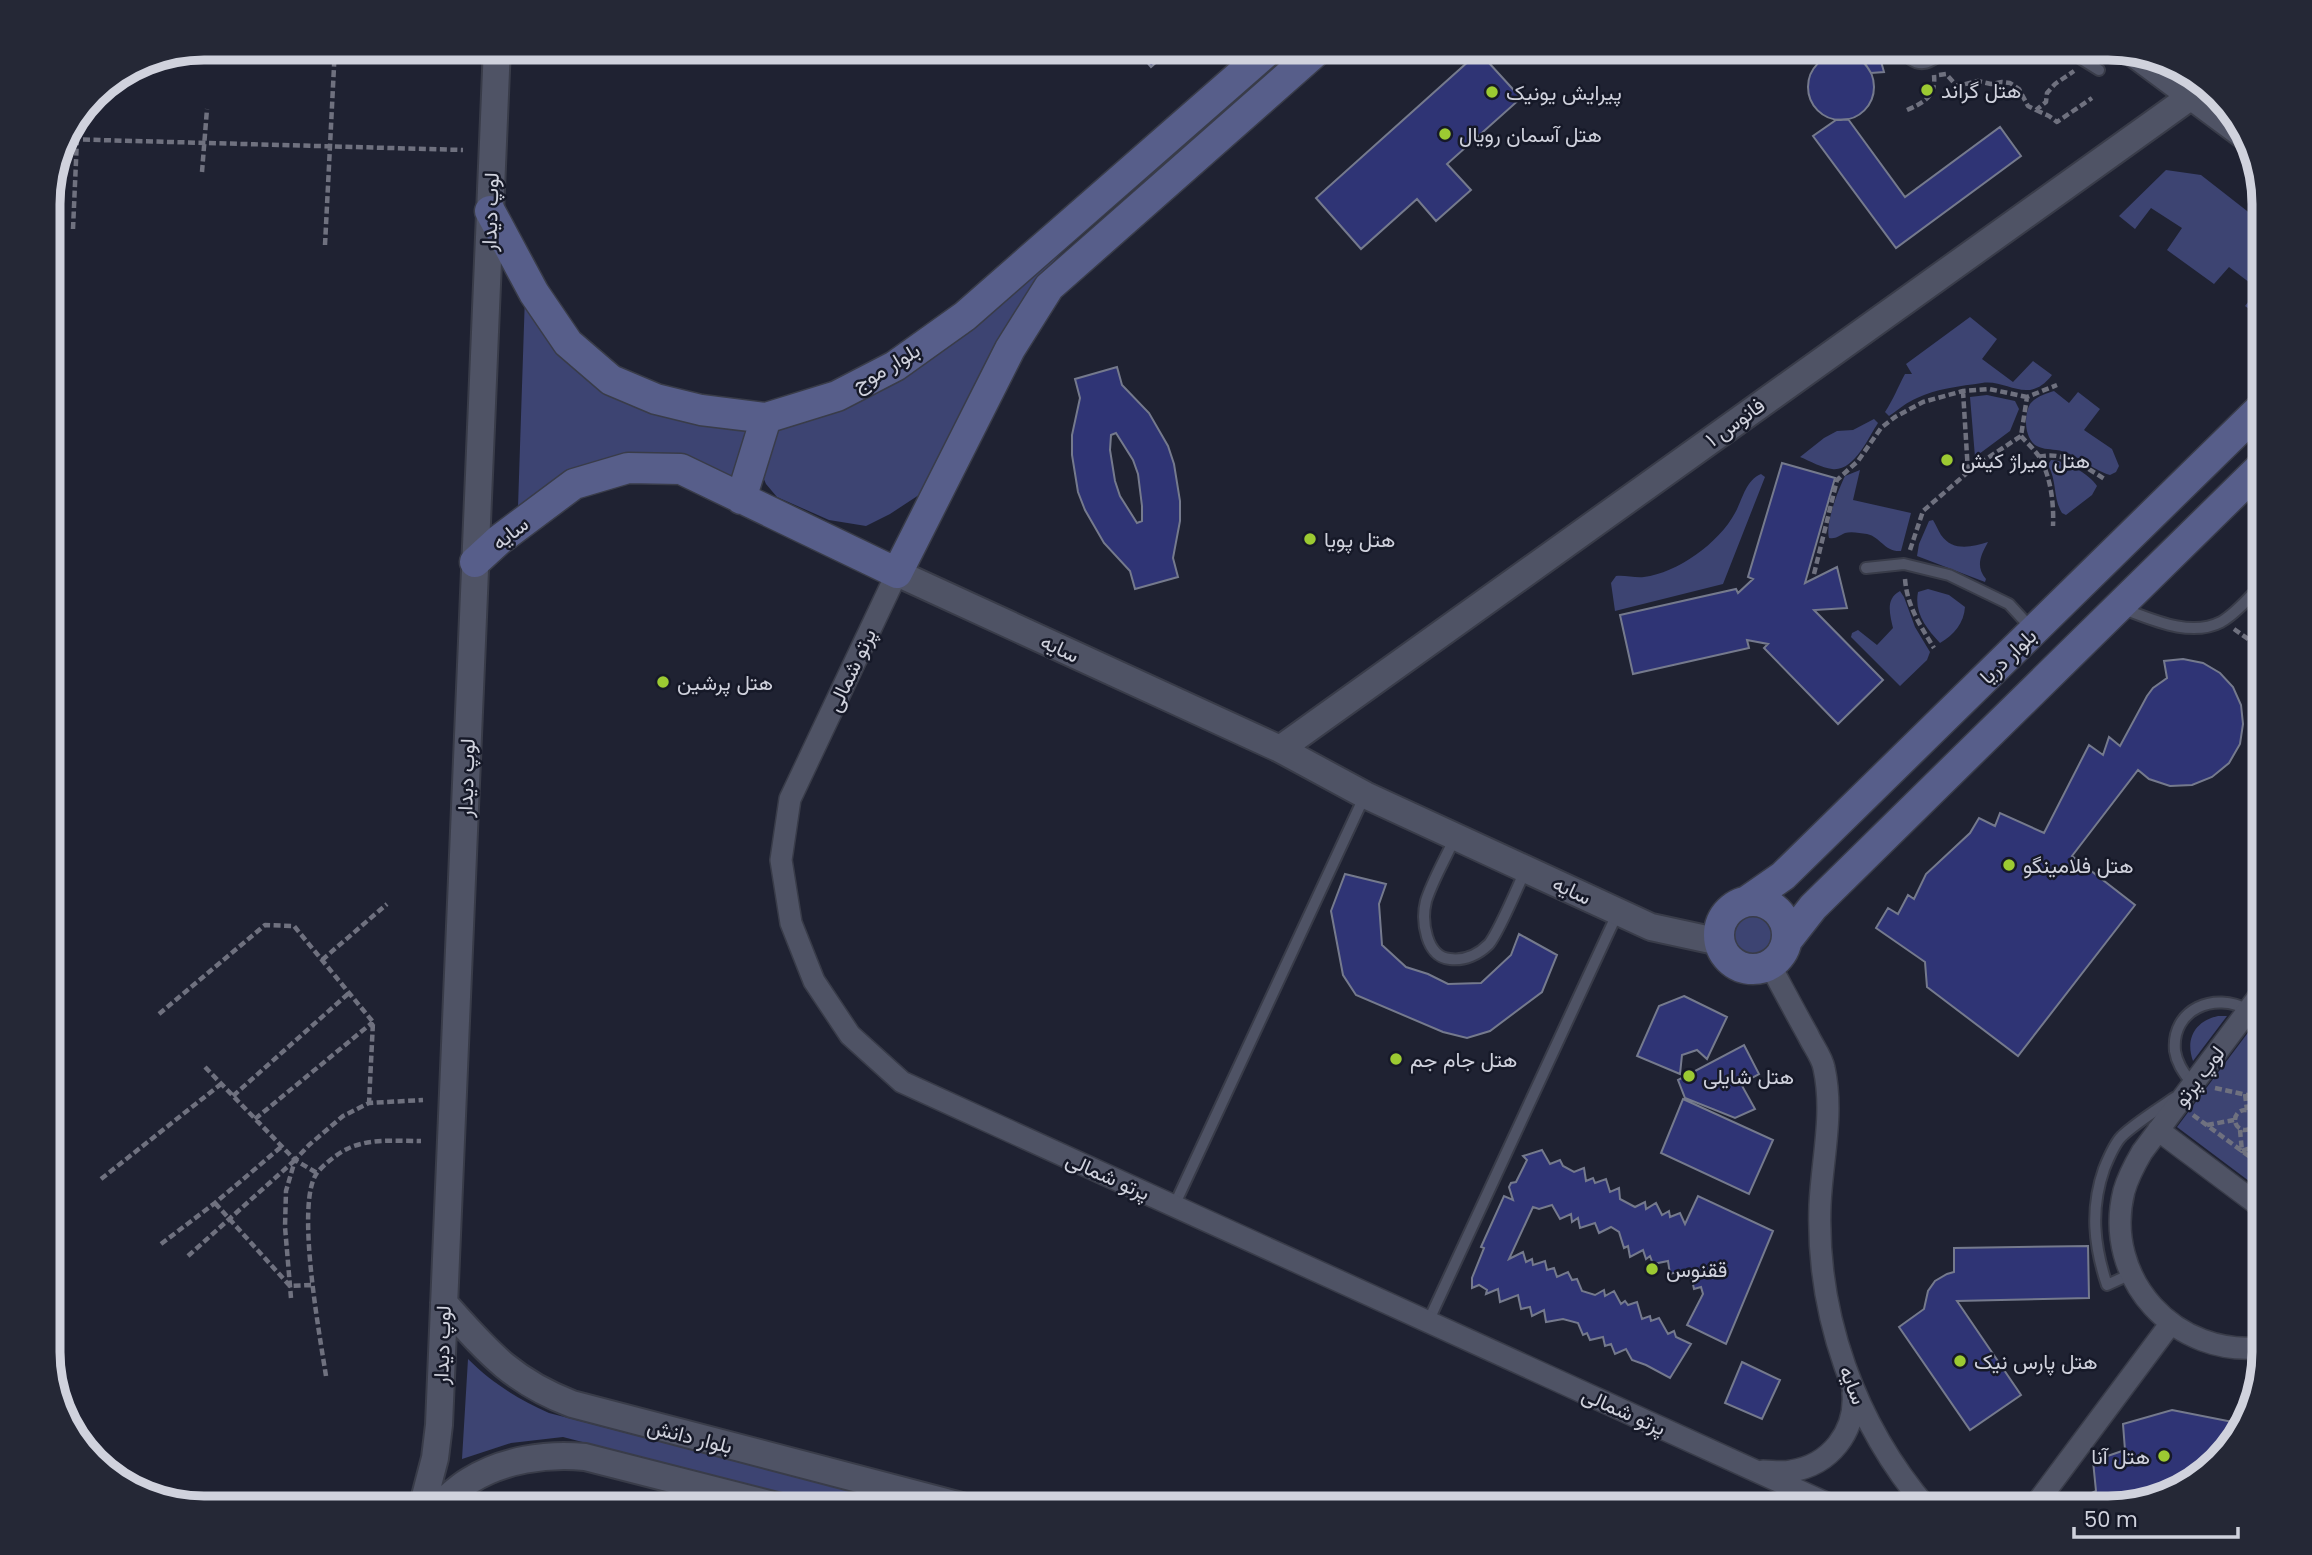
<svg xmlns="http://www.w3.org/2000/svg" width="2312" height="1555" font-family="Poppins,Vazirmatn,sans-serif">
  <rect width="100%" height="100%" fill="#1f2232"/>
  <path fill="#3d4472" d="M2166 170 2201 175 2265 225V321L2245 306 2258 289 2229 267 2214 284 2167 250 2182 228 2151 208 2135 229 2119 216Z
    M1127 187 1048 267 1023 303 925 491 890 514 866 526 829 520 777 497 766 484 759 468 773 434 802 418Z
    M525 295 573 359 755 423 741 479 685 461 548 488 518 507Z
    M1970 317 1997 339 1982 359 2013 382 2033 361 2052 375C2028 406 2008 379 1982 383 1961 386 1935 389 1917 398 1907 402 1898 410 1889 416L1885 412C1893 400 1898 387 1905 374H1912L1906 364Z
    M2054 391 2069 403 2078 392 2100 409 2084 430 2112 449 2119 466 2116 472 2110 475C2092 470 2075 452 2056 450 2048 449 2041 449 2035 445 2024 436 2024 415 2030 404 2035 397 2047 393 2054 391Z
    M1987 395 2015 401 2019 409 2010 431 1975 457 1970 397Z
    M1874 419 1878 423C1868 438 1854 472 1832 469 1822 468 1810 461 1800 457L1824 438 1837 431 1853 430Z
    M2051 460C2064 460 2090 474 2097 486L2092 495 2066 515 2062 513C2053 499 2057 480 2048 465Z
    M1860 470 1853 500 1911 513 1901 551C1884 552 1881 537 1867 534 1860 533 1851 531 1845 533 1838 536 1837 539 1829 538 1825 524 1838 490 1845 476Z
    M1761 474 1765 477 1723 584 1615 611 1611 583 1616 576C1625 575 1635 578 1644 577 1677 573 1719 543 1735 513 1743 499 1745 481 1761 474Z
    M1933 520C1936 525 1938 530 1941 535 1953 552 1972 547 1988 542 1981 555 1975 566 1986 579L1985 582 1917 556 1919 544 1929 521Z
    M1928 589 1949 595 1965 607C1964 623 1954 635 1940 643 1926 628 1914 613 1918 592Z
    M1900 591 1904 597 1915 627 1930 652 1927 660 1900 686 1851 637 1852 633 1858 630 1877 645 1893 628C1890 614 1885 599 1900 591Z
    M1729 935a24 24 0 1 1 48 0a24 24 0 1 1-48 0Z
    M2265 1010V1193L2177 1127Z
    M2218 1016H2227L2193 1061C2185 1039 2195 1021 2218 1016Z
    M468 1359C492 1383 518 1399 549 1413L916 1508H837L563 1437 511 1443 462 1459Z"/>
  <path fill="#2f3475" stroke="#757a8d" stroke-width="2" fill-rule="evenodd" d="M1134 47H1174L1151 67Z
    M1831 47H1877L1884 72 1871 73 1866 65 1856 57 1844 54 1830 55Z
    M1479 52 1521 98 1447 164 1471 190 1436 221 1417 199 1361 249 1316 198Z
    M1808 87a33 33 0 1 1 66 0a33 33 0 1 1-66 0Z
    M1848 119 1905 197 2000 127 2021 156 1896 248 1813 136 1836 120Z
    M1117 367 1122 385 1149 413 1168 446 1174 464 1180 501V521L1173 558 1178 577 1135 589 1130 571 1104 543 1085 510 1078 492 1072 455V435L1080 398 1075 379ZM1116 433 1133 460 1138 474 1142 506V521L1137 523 1120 496 1115 481 1110 450 1111 435Z
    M1782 463 1835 478 1805 583 1837 567 1847 608 1814 610 1883 680 1838 724 1764 648 1768 644 1747 640 1749 648 1633 674 1620 615 1736 589 1738 593 1753 579 1748 577Z
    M2183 659 2203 663 2220 673 2233 687 2241 705 2243 724 2240 744 2229 763 2212 777 2192 785 2170 786 2149 779 2138 770 2072 856 2135 905 2018 1056 1927 987 1925 962 1876 928 1888 908 1898 914 1908 895 1914 899 1926 874 1970 833 1979 818 1995 826 2000 813 2044 833 2089 745 2103 755 2109 737 2120 746 2147 696 2153 688 2167 678 2164 661Z
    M1345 874 1386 884 1379 904 1382 945 1406 967 1428 974 1448 984 1481 983 1511 955 1519 934 1557 955 1542 992 1490 1031 1467 1038 1443 1032 1356 995 1343 975 1331 911Z
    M1684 996 1727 1017 1707 1059 1697 1050 1682 1055 1680 1074 1637 1056 1659 1006Z
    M1744 1045 1759 1074 1741 1084 1755 1109 1735 1118 1685 1098 1678 1080Z
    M1683 1099 1773 1140 1749 1194 1661 1153Z
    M1542 1150 1550 1164 1560 1160 1563 1166 1574 1172 1584 1168 1586 1181 1593 1178 1595 1183 1606 1179 1610 1192 1619 1188 1620 1199 1635 1207 1645 1202 1646 1209 1656 1203 1662 1215 1669 1211 1670 1217 1680 1213 1685 1224 1698 1196 1773 1231 1726 1344 1687 1325 1703 1294 1701 1287 1694 1289 1691 1275 1678 1279 1677 1272 1670 1274 1668 1261 1653 1264 1650 1256 1646 1259 1643 1250 1630 1257 1628 1246 1624 1248 1619 1232 1611 1227 1599 1233 1595 1223 1580 1228 1578 1218 1572 1222 1571 1214 1560 1219 1552 1205 1539 1209 1533 1207 1509 1259 1523 1252 1526 1262 1532 1259 1533 1265 1545 1261 1547 1270 1554 1268 1557 1277 1568 1272 1572 1280 1577 1279 1582 1291 1595 1295 1604 1290 1605 1296 1614 1291 1621 1304 1625 1301 1628 1305 1637 1302 1642 1319 1650 1316 1651 1321 1659 1318 1668 1334 1674 1331 1676 1337 1691 1344 1670 1378 1646 1365 1632 1360 1626 1349 1615 1354 1611 1344 1605 1346 1603 1337 1590 1340 1587 1333 1583 1335 1578 1323 1563 1319 1546 1322 1544 1310 1532 1316 1530 1307 1521 1309 1518 1295 1500 1302 1498 1289 1486 1294 1487 1290 1479 1285 1472 1288V1278L1484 1248 1481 1247 1504 1196 1513 1200 1509 1187 1511 1183 1516 1182 1527 1160 1523 1156Z
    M2088 1246 2089 1298 1957 1301 2021 1395 1970 1430 1899 1327 1924 1309 1928 1291 1935 1281 1947 1274 1954 1272V1248Z
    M1742 1362 1780 1380 1762 1419 1725 1403Z
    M2172 1410 2243 1424 2238 1439 2178 1491 2109 1508H2080L2078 1499 2096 1491 2093 1461 2125 1450 2123 1424Z"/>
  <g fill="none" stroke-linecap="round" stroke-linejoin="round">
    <defs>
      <path id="service" d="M1899 47C1917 72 1929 65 1949 47
        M2062 47 2099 70
        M1866 568 1904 564 1949 575 2009 604 2032 629
        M2121 608C2151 619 2190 638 2221 622 2237 613 2252 594 2265 581
        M1455 837C1446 858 1433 879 1426 901 1421 921 1426 957 1450 959 1465 961 1479 954 1489 944 1500 930 1517 888 1525 871
        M2192 1084C2186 1075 2177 1065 2175 1051 2171 1009 2215 991 2248 1010
        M1174 1206 1365 795
        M2131 1274 2107 1285C2094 1246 2090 1209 2104 1169 2108 1159 2114 1144 2122 1136 2137 1122 2157 1110 2174 1098
        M1428 1322 1618 912"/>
      <path id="minor" d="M897 573 790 799 781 860 791 923 814 981 850 1035 902 1082 1837 1508
        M1770 965C1783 989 1795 1012 1808 1035 1813 1046 1822 1057 1824 1068 1834 1114 1822 1159 1820 1205 1816 1315 1855 1424 1927 1508
        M2265 988 2142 1152C2135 1164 2128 1177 2124 1191 2102 1279 2176 1359 2265 1347
        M2158 1130 2265 1210
        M1763 1471C1772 1471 1782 1473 1791 1471 1830 1465 1856 1432 1853 1393
        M2033 1508 2171 1323"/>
      <path id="tertiary" d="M2137 56 2250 140
        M897 573 1280 749 1365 795 1651 927 1720 942
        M1280 749 2190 97
        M444 1303C487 1351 510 1380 572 1404L969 1508
        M422 1508 435 1458 439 1425 497 47
        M435 1508C447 1499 457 1488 469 1481 502 1460 547 1453 585 1457L785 1508"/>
      <path id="secondary" d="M490 211 534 293 568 343 611 380 656 399 701 410 766 418 837 396 895 366 965 316 1272 47
        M741 499 766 418
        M475 562 499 540 574 484 628 468 681 469 897 573 1010 349 1049 287 1321 47
        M1719 935a34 34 0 1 1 68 0a34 34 0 1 1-68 0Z
        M1747 901 1783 876 2265 404
        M1788 939 1813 907 2265 463"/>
    </defs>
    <use href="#service" stroke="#393c49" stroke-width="14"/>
    <use href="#minor" stroke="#393c49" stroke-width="24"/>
    <use href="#tertiary" stroke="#393c49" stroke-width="30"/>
    <use href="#secondary" stroke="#393c49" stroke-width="33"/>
    <path stroke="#6f717f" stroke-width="4.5" stroke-dasharray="7 3.5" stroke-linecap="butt" d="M1857 58 1885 49
      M1939 75 1946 74 1957 86 1978 81 1991 84 2002 82 2010 83 2019 89 2028 106 2036 110 2046 102 2047 93 2055 84 2074 71
      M1907 110C1925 102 1936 96 1934 75
      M2036 110 2049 116 2057 122 2092 98
      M62 139 463 150
      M202 172 207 109
      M73 229 78 116
      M325 245 335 47
      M1963 391 1968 472
      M2021 436C2027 443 2035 450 2040 458 2051 478 2054 504 2053 526
      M2039 457C2063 450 2087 468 2106 480
      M1910 550 1923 511 1974 467 2021 436 2027 397 2057 385
      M1814 574 1837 480 1858 461 1881 428 1895 417 1923 402 1963 391 1989 389 2027 397
      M1905 579C1907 606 1920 625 1934 648
      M2234 629 2265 651
      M322 960 387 904
      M159 1014 265 925 294 926 373 1022 369 1103
      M2261 1039 2265 1042
      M205 1067 295 1160 317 1173
      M2215 1088 2265 1099
      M2245 1094 2247 1110
      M233 1096 349 993
      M2235 1120a10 10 0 1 1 20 0a10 10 0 1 1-20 0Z
      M2193 1115 2265 1168
      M2255 1118H2265
      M255 1119 373 1022
      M2207 1125 2234 1120
      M2240 1130 2242 1151 2265 1143
      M101 1179 221 1084
      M215 1203 290 1286 312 1285
      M161 1244 215 1203 281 1147
      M188 1256 294 1161
      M291 1298 285 1227 286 1191 295 1160 309 1145 343 1116 369 1103 423 1100
      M326 1376C320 1337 295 1202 317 1173 323 1165 338 1153 347 1149 369 1138 397 1141 421 1141"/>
    <use href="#service" stroke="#4f5365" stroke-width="10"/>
    <use href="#minor" stroke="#4f5365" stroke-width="21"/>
    <use href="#tertiary" stroke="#4f5365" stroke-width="26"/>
    <use href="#secondary" stroke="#575e8a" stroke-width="30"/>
  </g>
  <g fill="#9cca32" stroke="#161928" stroke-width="2.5">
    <circle cx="1927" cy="90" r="7"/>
    <circle cx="1492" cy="92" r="7"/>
    <circle cx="1445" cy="134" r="7"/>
    <circle cx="1947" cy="460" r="7"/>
    <circle cx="1310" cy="539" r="7"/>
    <circle cx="663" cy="682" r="7"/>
    <circle cx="2009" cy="865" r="7"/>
    <circle cx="1396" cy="1059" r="7"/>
    <circle cx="1689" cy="1076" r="7"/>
    <circle cx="1652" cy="1269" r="7"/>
    <circle cx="1960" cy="1361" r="7"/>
    <circle cx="2164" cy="1456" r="7"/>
  </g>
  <g text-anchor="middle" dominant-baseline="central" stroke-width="5" stroke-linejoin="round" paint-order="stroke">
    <g font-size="21" fill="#d0d2dd" stroke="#161928" text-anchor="start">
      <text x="1941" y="90">هتل گراند</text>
      <text x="1506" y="92">پیرایش یونیک</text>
      <text x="1459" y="134">هتل آسمان رویال</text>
      <text x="1961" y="460">هتل میراژ کیش</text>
      <text x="1324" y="539">هتل پویا</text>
      <text x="677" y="682">هتل پرشین</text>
      <text x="2023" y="865">هتل فلامینگو</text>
      <text x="1410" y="1059">هتل جام جم</text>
      <text x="1703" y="1076">هتل شایلی</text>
      <text x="1666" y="1269">ققنوس</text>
      <text x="1974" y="1361">هتل پارس نیک</text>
      <text x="2150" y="1456" text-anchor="end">هتل آنا</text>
    </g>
    <g font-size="21" fill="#d0d2dd" stroke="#161928">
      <text transform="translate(490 212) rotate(-88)">لوپ دیدار</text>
      <text transform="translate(886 367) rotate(-31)">بلوار موج</text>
      <text transform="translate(1735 422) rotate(-36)">فانوس ۱</text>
      <text transform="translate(510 533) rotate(-38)">سایه</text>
      <text transform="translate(1060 648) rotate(25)">سایه</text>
      <text transform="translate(2008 656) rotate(-44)">بلوار دریا</text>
      <text transform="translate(851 670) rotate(-65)">پرتو شمالی</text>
      <text transform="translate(466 778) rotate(-88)">لوپ دیدار</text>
      <text transform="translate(1572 890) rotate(25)">سایه</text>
      <text transform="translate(2199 1076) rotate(-53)">لوپ پرتو</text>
      <text transform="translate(1108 1176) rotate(24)">پرتو شمالی</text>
      <text transform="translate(442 1345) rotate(-88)">لوپ دیدار</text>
      <text transform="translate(1853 1385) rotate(68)">سایه</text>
      <text transform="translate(1624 1411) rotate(24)">پرتو شمالی</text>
      <text transform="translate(690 1436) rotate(14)">بلوار دانش</text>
    </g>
  </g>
  <path d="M0 0H2312V1555H0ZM204 60H2108A144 144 0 0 1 2252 204V1352A144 144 0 0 1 2108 1496H204A144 144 0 0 1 60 1352V204A144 144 0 0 1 204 60Z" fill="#252836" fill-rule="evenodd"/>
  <path fill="none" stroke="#d0d2dd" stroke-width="9" d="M204 60H2108A144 144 0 0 1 2252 204V1352A144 144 0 0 1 2108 1496H204A144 144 0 0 1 60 1352V204A144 144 0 0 1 204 60Z"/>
  <path d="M2074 1527v10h164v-10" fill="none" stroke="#d0d2dd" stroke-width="3.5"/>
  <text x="2084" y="1527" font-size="21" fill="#d0d2dd" stroke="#161928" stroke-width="5" paint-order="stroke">50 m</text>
</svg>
